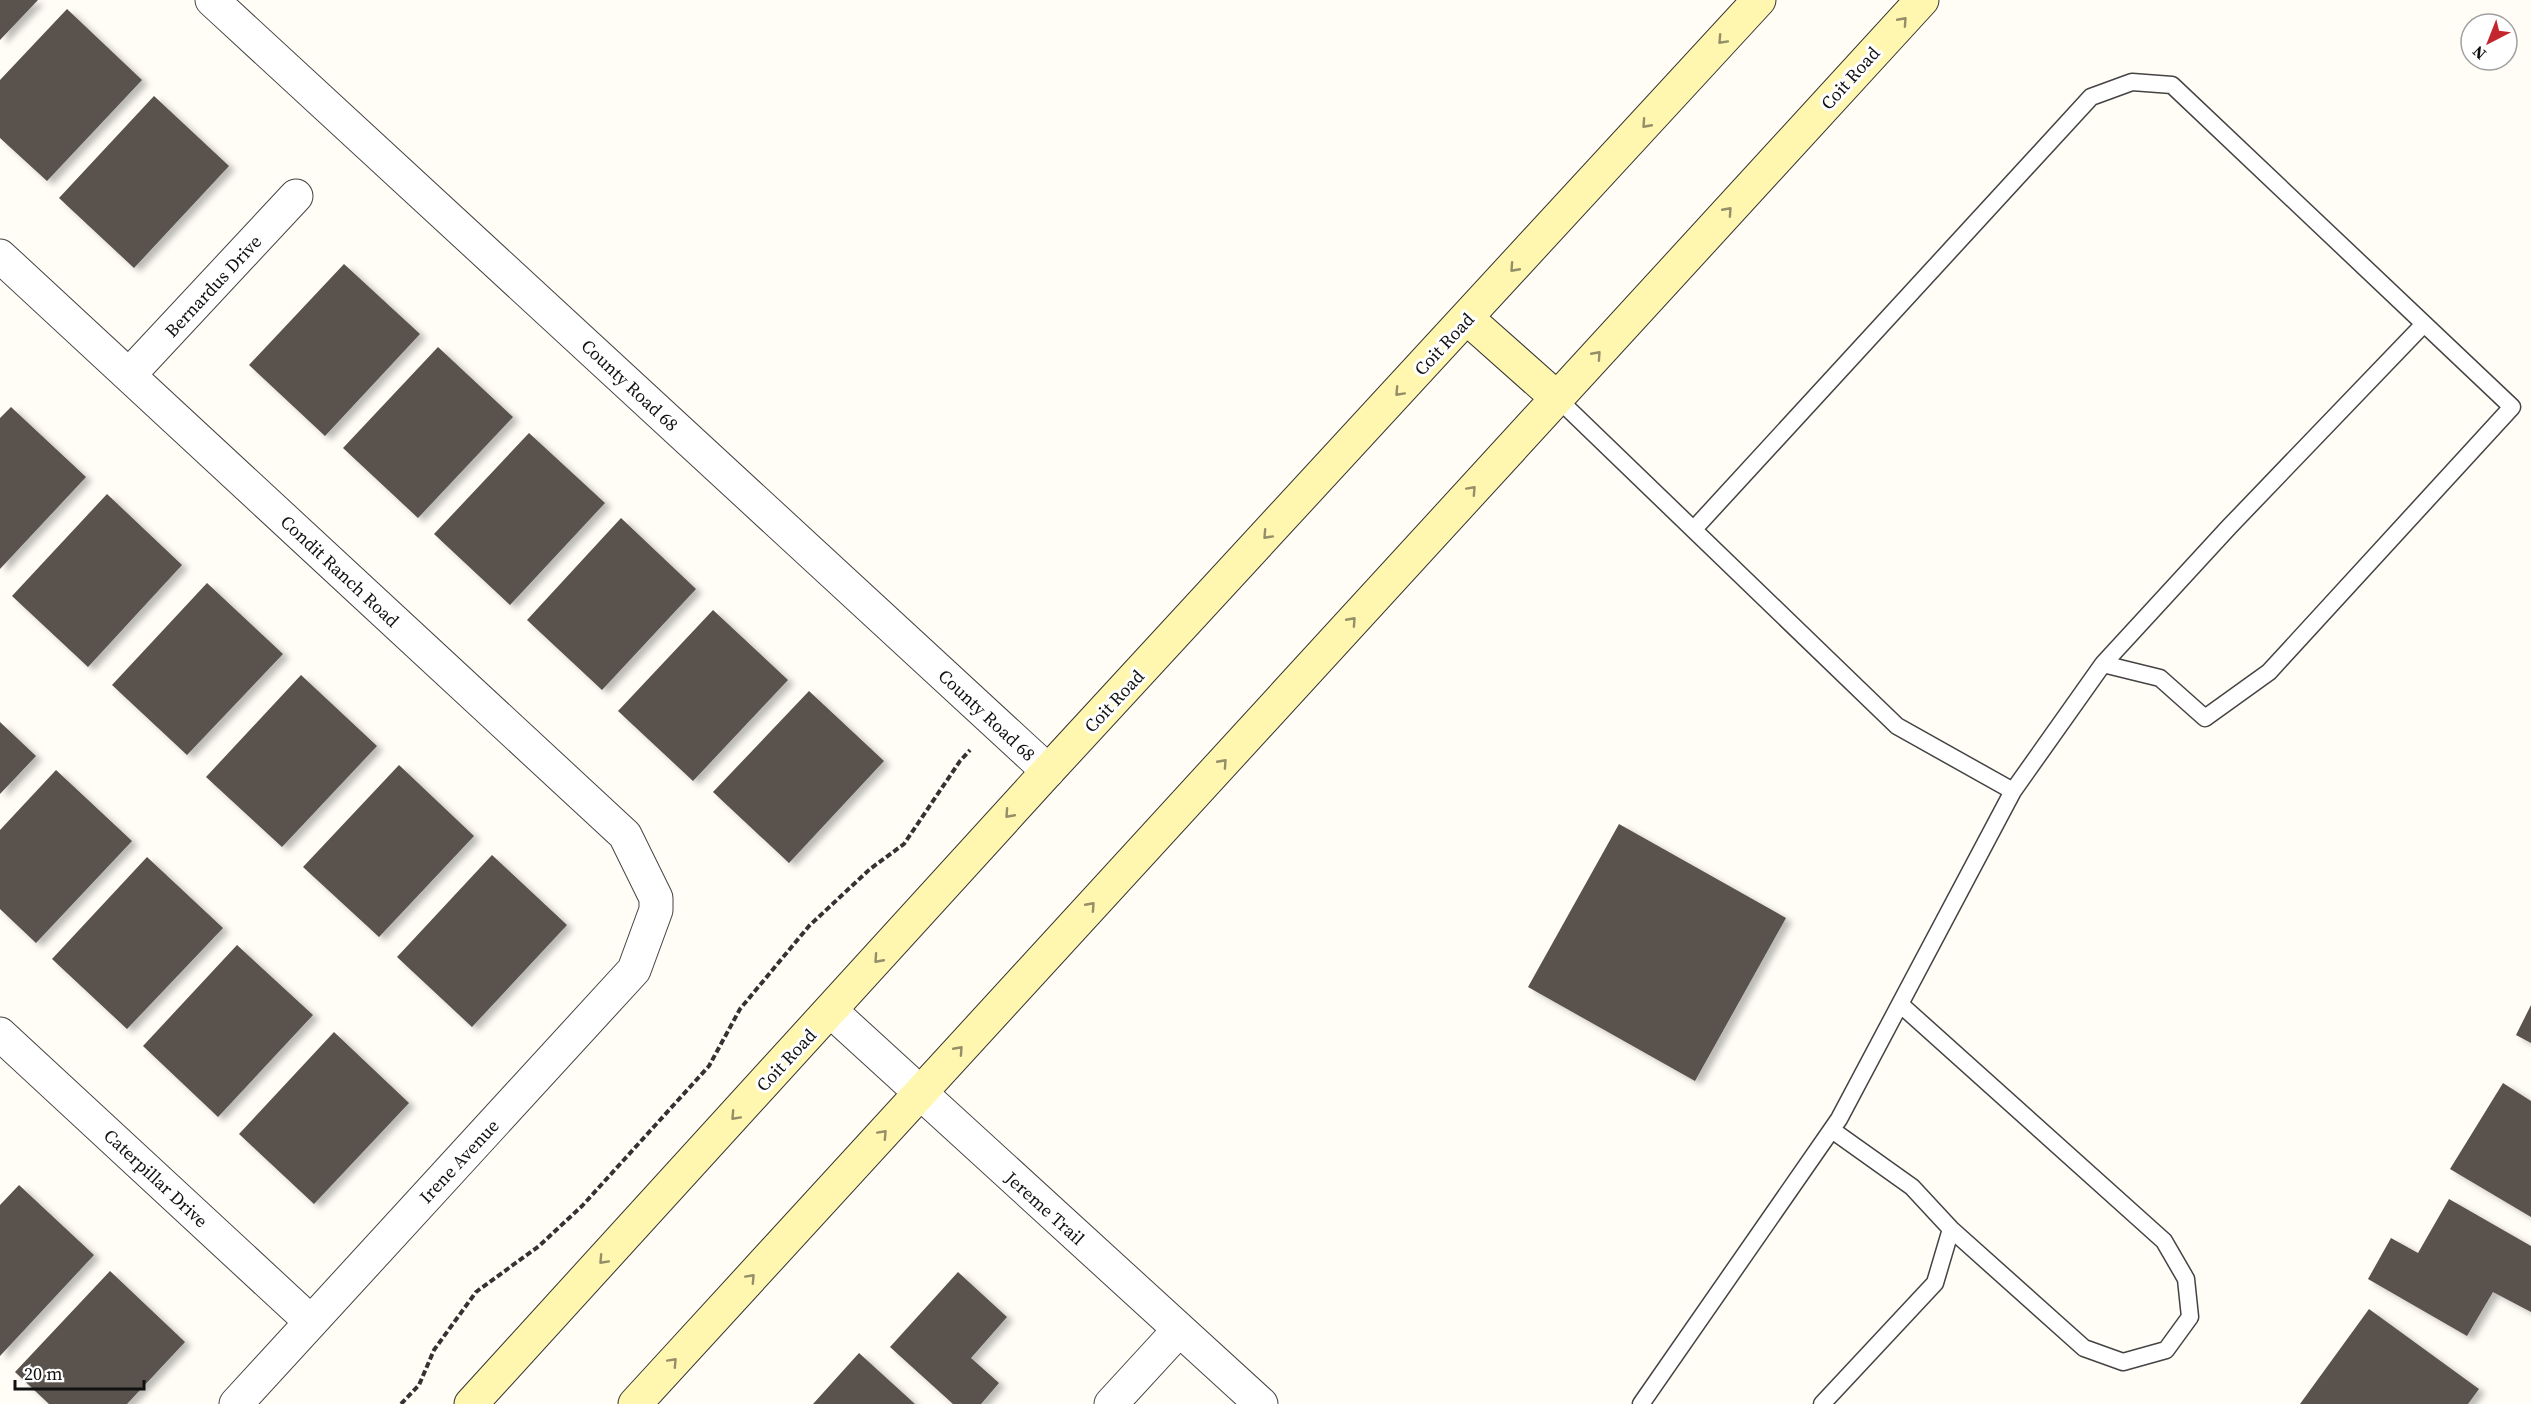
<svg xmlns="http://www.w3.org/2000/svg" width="2531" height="1404" font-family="'Source Serif 4',serif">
  <defs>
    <filter id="shadow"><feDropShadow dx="6" dy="4" stdDeviation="3" flood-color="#0004"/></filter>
  </defs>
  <rect width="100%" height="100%" fill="#fffdf5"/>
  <path fill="#5a524d" filter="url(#shadow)" d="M0 0H38L0 40Z
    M67 9 142 80 47 181 0 138V80Z
    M154 96 229 166 134 268 59 198Z
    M344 264 420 334 325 436 249 365Z
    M438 347 513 417 418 518 343 448Z
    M11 407 86 477 0 569V418Z
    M529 433 605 503 510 605 434 534Z
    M107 494 182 565 88 667 12 596Z
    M621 518 696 589 602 690 527 620Z
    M207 583 283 654 187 755 112 685Z
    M713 610 788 680 693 781 618 711Z
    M301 675 377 746 282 847 206 777Z
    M809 691 884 761 789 863 713 792Z
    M0 722 36 756 0 794Z
    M399 765 474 836 379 937 303 867Z
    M56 770 132 841 36 943 0 909V830Z
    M1619 824 1786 918 1695 1081 1528 987Z
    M492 855 567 925 472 1027 397 957Z
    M147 857 223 928 127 1029 52 959Z
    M237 945 313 1015 218 1117 143 1046Z
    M2531 1005V1043L2516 1035Z
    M334 1032 409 1103 314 1204 239 1134Z
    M2503 1083 2531 1101V1217L2450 1169Z
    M19 1185 94 1255 0 1356V1205Z
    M2449 1199 2531 1246V1312L2493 1292 2467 1336 2368 1279 2391 1238 2418 1253Z
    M110 1271 185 1342 127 1404H49L15 1372Z
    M958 1272 1007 1317 971 1358 999 1383 981 1404H953L890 1347Z
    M2369 1309 2479 1389 2468 1404H2300Z
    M859 1353 915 1404H813Z"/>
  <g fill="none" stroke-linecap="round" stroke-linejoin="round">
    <defs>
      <path id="service" d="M1557 398 1897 726 2013 791 1839 1119 1641 1404
        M1694 529 2091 97 2132 82 2172 85 2512 407 2269 672 2205 718 2160 678 2103 664 2013 791
        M2103 664 2229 527 2424 324
        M1900 1004 2164 1241 2186 1279 2190 1317 2166 1350 2123 1362 2084 1348 1951 1229
        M1822 1404 1935 1283 1951 1229 1912 1187 1832 1130"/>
      <path id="minor" d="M212 0 1048 771
        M0 256 625 835 656 898V910L634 970 236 1404
        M129 375 296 196
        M0 1034 311 1322
        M1111 1404 1179 1330"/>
      <path id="tertiary" d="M831 1011 1261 1404"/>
      <path id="secondary" d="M1468 319 1557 398
        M471 1404 1048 771 1759 0
        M635 1404 1922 0"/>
    </defs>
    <use href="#service" stroke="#444" stroke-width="19"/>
    <use href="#minor" stroke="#444" stroke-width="35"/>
    <use href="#tertiary" stroke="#444" stroke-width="35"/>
    <use href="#secondary" stroke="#333" stroke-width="35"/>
    <path stroke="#333" stroke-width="4" stroke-dasharray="6 3" stroke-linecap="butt" d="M401 1404 419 1385 434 1350 476 1292 539 1246 582 1206 709 1066 740 1009 809 926 870 869 904 844 960 761 970 750"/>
    <use href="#service" stroke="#fff" stroke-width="16"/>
    <use href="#minor" stroke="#fff" stroke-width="33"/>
    <use href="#tertiary" stroke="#fff" stroke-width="33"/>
    <use href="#secondary" stroke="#fff6b0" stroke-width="33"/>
  </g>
  <defs><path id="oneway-chevron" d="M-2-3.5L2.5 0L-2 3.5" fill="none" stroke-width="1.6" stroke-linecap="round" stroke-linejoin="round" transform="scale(1.5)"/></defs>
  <g stroke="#948f68">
    <use href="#oneway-chevron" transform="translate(1903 21) rotate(-48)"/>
    <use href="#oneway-chevron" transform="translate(1722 40) rotate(133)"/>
    <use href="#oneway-chevron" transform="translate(1646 124) rotate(132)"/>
    <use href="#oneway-chevron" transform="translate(1728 211) rotate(-48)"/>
    <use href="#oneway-chevron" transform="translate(1514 268) rotate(132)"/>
    <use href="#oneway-chevron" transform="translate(1597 355) rotate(-48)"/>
    <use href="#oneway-chevron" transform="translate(1399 392) rotate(133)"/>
    <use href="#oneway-chevron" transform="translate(1472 490) rotate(-47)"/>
    <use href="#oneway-chevron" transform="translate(1267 535) rotate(133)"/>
    <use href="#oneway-chevron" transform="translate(1352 621) rotate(-48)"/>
    <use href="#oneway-chevron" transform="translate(1223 763) rotate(-48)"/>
    <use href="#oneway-chevron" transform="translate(1009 814) rotate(132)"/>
    <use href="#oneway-chevron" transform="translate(1091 906) rotate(-48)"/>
    <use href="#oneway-chevron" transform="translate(878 959) rotate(132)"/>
    <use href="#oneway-chevron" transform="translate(959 1050) rotate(-48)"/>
    <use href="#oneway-chevron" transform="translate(735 1116) rotate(133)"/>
    <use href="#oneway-chevron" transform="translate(883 1134) rotate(-47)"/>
    <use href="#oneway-chevron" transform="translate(603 1260) rotate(133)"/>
    <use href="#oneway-chevron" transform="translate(751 1278) rotate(-47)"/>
    <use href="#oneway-chevron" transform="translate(673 1362) rotate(-47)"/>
  </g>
  <g text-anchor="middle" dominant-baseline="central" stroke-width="6" stroke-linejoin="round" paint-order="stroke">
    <g font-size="18" fill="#111" stroke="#fff">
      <text transform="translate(1850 78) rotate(-48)">Coit Road</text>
      <text transform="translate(213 286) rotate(-47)">Bernardus Drive</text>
      <text transform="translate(1444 344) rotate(-47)">Coit Road</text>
      <text transform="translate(630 385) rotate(43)">County Road 68</text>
      <text transform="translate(340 571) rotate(43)">Condit Ranch Road</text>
      <text transform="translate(1114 701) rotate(-47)">Coit Road</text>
      <text transform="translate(987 715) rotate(43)">County Road 68</text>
      <text transform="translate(786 1060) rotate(-47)">Coit Road</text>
      <text transform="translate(459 1161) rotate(-47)">Irene Avenue</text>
      <text transform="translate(156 1178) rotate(43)">Caterpillar Drive</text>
      <text transform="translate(1045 1208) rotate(42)">Jereme Trail</text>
    </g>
  </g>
  <g transform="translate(2489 42) rotate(222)"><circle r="28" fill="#ffffff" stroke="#a0a0a0" stroke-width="1.5"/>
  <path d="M0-4.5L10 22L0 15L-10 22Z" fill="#c4262e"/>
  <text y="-9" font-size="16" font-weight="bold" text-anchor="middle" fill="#111111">N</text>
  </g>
  <path d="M15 1380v9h129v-9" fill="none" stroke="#111111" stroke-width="3"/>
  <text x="24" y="1380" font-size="18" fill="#111111" stroke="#ffffff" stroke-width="4.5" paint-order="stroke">20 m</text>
</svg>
